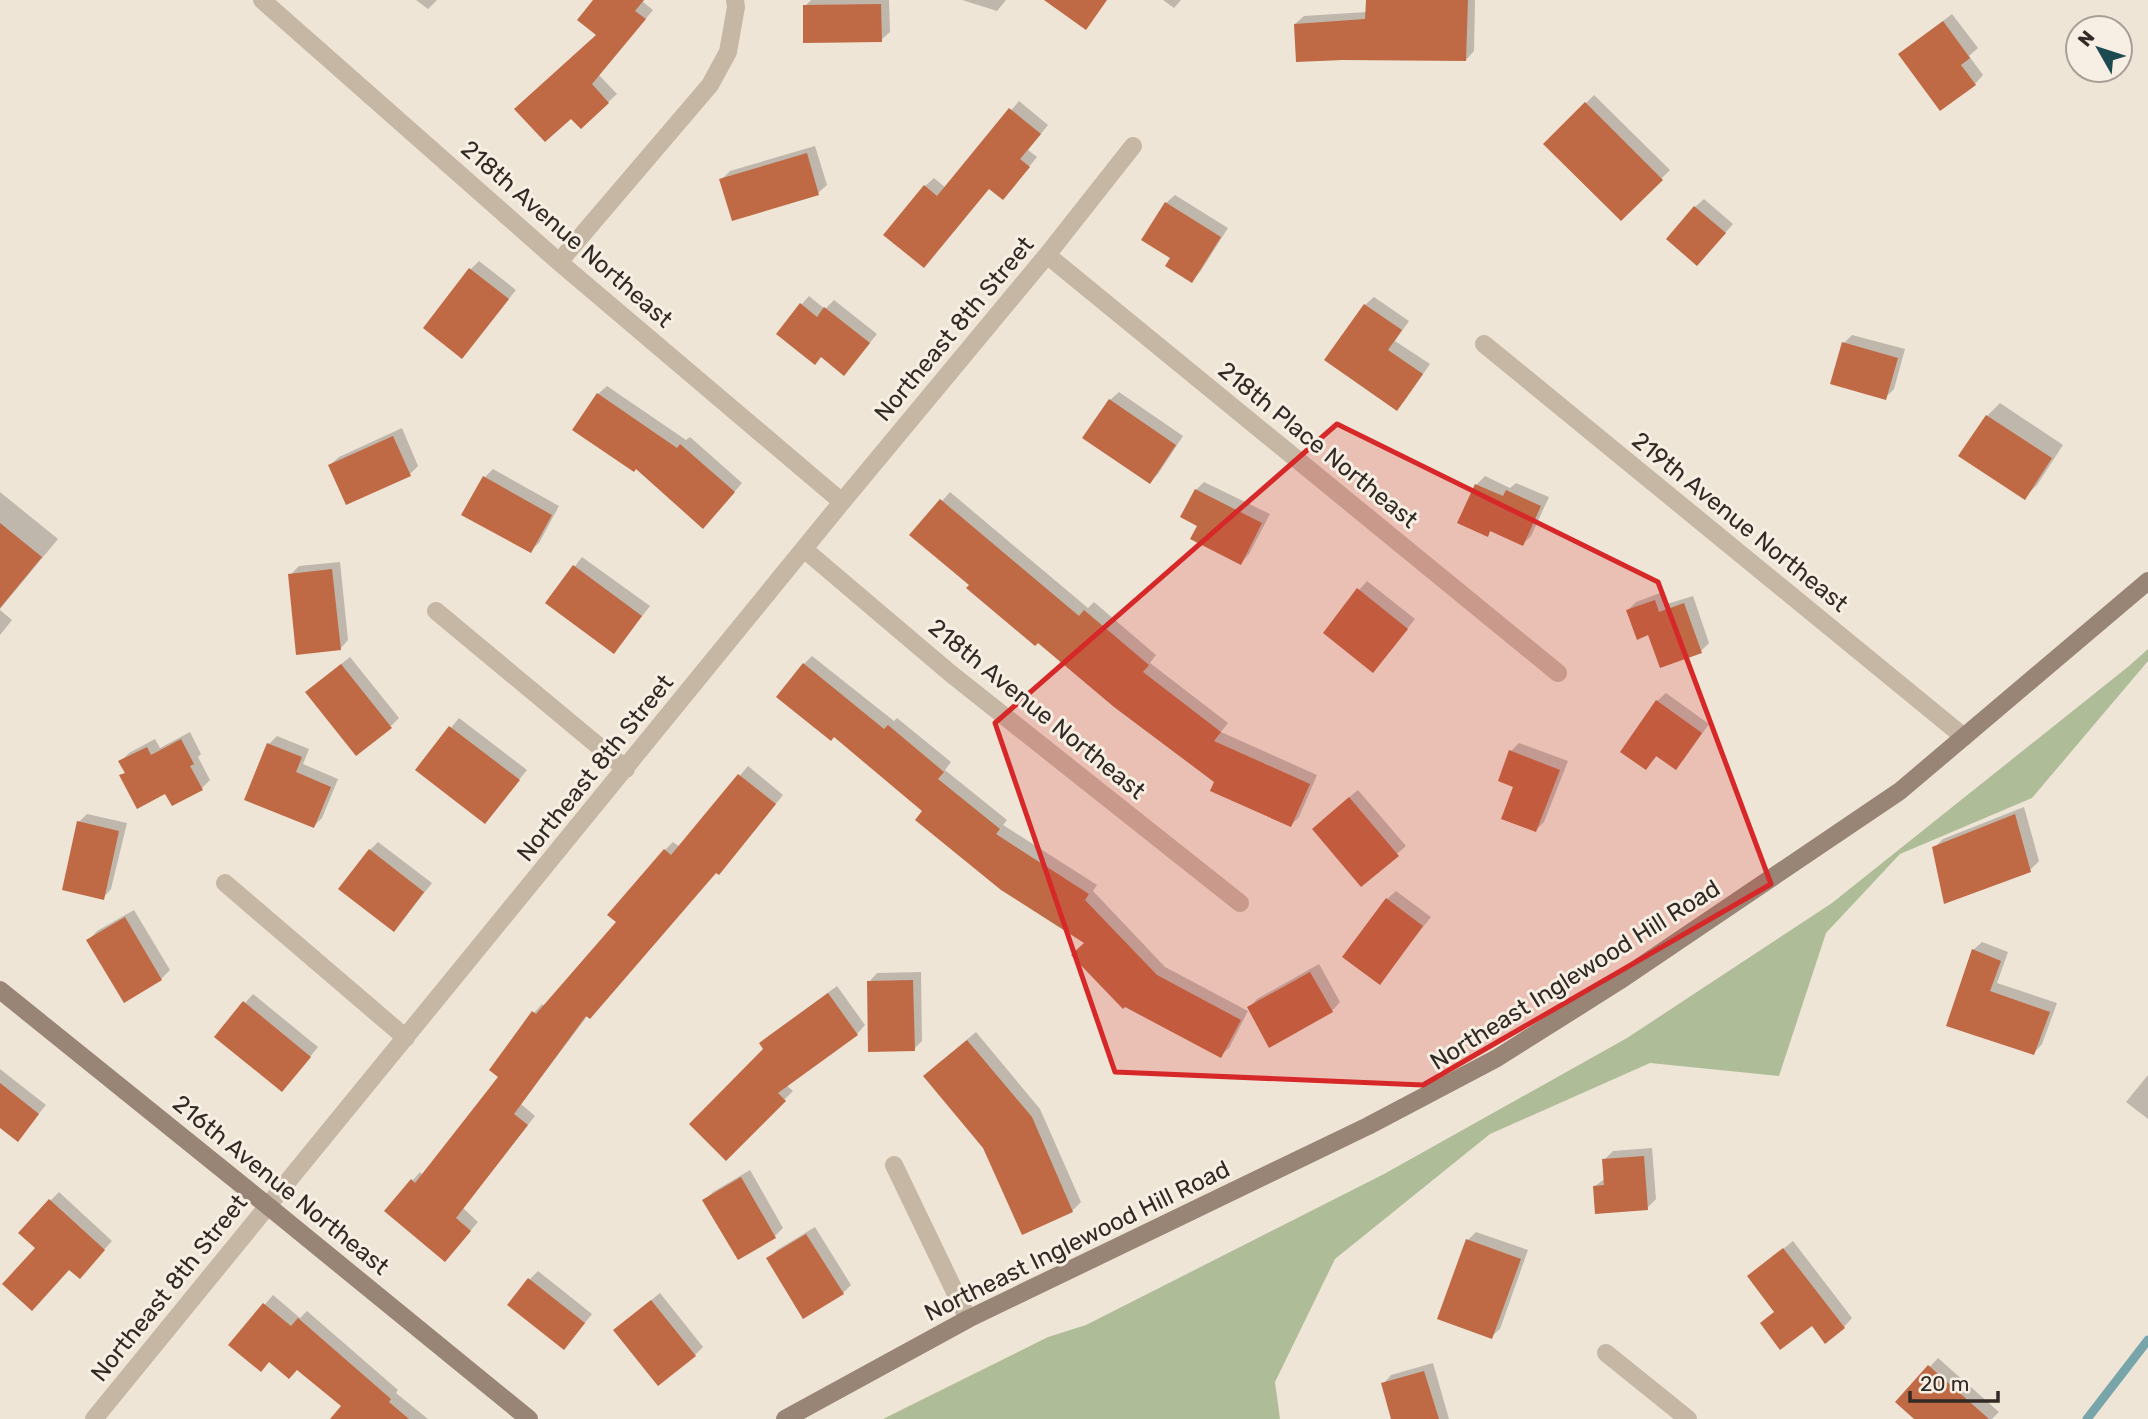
<svg xmlns="http://www.w3.org/2000/svg" width="2148" height="1419" font-family="Rubik,sans-serif">
  <rect width="100%" height="100%" fill="#efe5d7"/>
  <path fill="#aebd98" d="M2148 649V661L2032 798 1900 854 1826 933 1779 1076 1650 1063 1490 1134 1335 1259 1275 1382 1280 1419H883L1048 1337 1086 1325 1384 1174 1627 1038 1832 903 2129 666Z"/>
  <path fill="#0003" d="M416 0H437L428 9Z
    M596 0H644L643 2 653 10 599 75 617 94 581 127 598 35Z
    M811 0H889L890 32 881 40 805 6Z
    M962 0H1006L997 11Z
    M1163 0H1181L1174 8Z
    M1367 0H1475L1474 51 1466 60 1295 24 1304 16 1367 12Z
    M1952 14 1978 48 1969 56 1983 75 1975 84 1900 54Z
    M1594 95 1670 170 1621 219 1546 144Z
    M1019 101 1048 125 1028 150 1037 157 1011 189 990 187 932 257 925 186 934 178 946 188Z
    M815 146 827 185 818 193 721 180 730 171Z
    M1175 195 1228 228 1200 272 1192 280 1172 258 1166 203Z
    M1704 199 1733 224 1706 255 1695 207Z
    M479 261 516 290 470 348 471 269Z
    M809 296 825 309 834 300 877 334 852 365 801 305Z
    M1374 297 1409 321 1395 341 1430 364 1405 400 1397 409 1365 305Z
    M1852 335 1905 349 1894 389 1885 398 1844 343Z
    M607 386 686 440 690 437 742 483 712 518 598 394Z
    M1119 392 1183 436 1158 474 1150 482 1110 400Z
    M2000 403 2063 445 2037 485 2024 498 1987 416Z
    M402 428 418 466 410 474 330 465 339 457Z
    M493 469 559 506 539 543 530 551 484 478Z
    M1485 476 1510 488 1516 483 1549 497 1531 536 1523 544 1492 530 1487 535 1476 485Z
    M1204 482 1270 514 1249 554 1241 563 1199 525 1196 490Z
    M0 492 58 539 0 609Z
    M950 492 1088 608 1094 602 1156 655 1150 663 1228 723 1221 732 1317 775 1299 817 1291 825 1216 782 912 535Z
    M582 557 650 606 614 652 547 603Z
    M340 562 348 640 340 649 290 575 299 566Z
    M1367 581 1415 619 1381 662 1359 590Z
    M1663 592 1667 604 1693 596 1709 643 1701 651 1649 633 1628 610 1636 602Z
    M0 610 12 620 0 635Z
    M812 656 894 721 897 718 951 762 945 770 1007 820 1003 825 1097 885 1093 891 1165 967 1248 1011 1229 1048 1220 1056 1087 942 925 810 804 664Z
    M350 657 399 718 391 726 316 684Z
    M1666 693 1709 724 1684 759 1676 768 1658 755 1646 768 1657 701Z
    M459 718 527 770 485 822 417 770Z
    M190 732 201 754 198 757 210 780 202 788 166 791 122 776 126 772 120 762 129 753 155 739 160 748Z
    M277 736 309 749 303 764 338 779 322 818 314 826 269 744Z
    M1519 743 1568 761 1544 822 1536 830 1515 786 1511 751Z
    M748 766 783 795 727 864 717 871 588 1015 521 1104 535 1116 463 1208 478 1222 453 1251 412 1181 420 1172 423 1175 500 1076 534 1013 542 1004 545 1007 618 922 665 850 673 842 680 847Z
    M1358 790 1406 846 1361 885 1322 820Z
    M2024 807 2039 861 2030 870 1934 848 1943 839Z
    M87 814 127 823 111 889 103 898 79 822Z
    M378 842 432 883 402 921 370 850Z
    M1396 891 1431 917 1379 983 1387 899Z
    M134 910 170 970 161 979 89 940 97 931Z
    M1982 942 2008 952 1997 983 2057 1003 2042 1044 2034 1053 1948 1025 1973 950Z
    M1319 964 1340 1002 1332 1011 1249 1008 1257 999Z
    M921 972 922 1041 914 1049 869 982 877 973Z
    M837 986 865 1025 857 1034 786 1085 793 1091 726 1158 766 1049 761 1044 770 1035Z
    M253 994 318 1047 290 1082 216 1036Z
    M976 1032 1040 1109 1081 1202 1072 1211 985 1147 934 1067Z
    M0 1069 46 1105 18 1139 0 1126Z
    M2148 1075V1119L2126 1102Z
    M1652 1148 1656 1199 1647 1208 1595 1186 1606 1178 1604 1160 1613 1151Z
    M750 1170 783 1228 775 1236 738 1258 705 1200 713 1192Z
    M59 1192 112 1241 88 1268 38 1248 50 1201Z
    M815 1227 851 1285 843 1293 768 1259 777 1250Z
    M1476 1232 1528 1250 1500 1329 1491 1337 1468 1240Z
    M1793 1241 1852 1318 1844 1327 1812 1324 1775 1311 1749 1276Z
    M538 1271 592 1314 572 1339 529 1280Z
    M660 1293 703 1347 695 1355 624 1322Z
    M273 1295 300 1318 307 1311 398 1390 396 1393 428 1419H351L343 1406 298 1368 270 1360 230 1345Z
    M1938 1358 1999 1412 1992 1419H1917L1897 1402Z
    M1433 1363 1449 1419H1393L1383 1384 1391 1375Z"/>
  <g fill="none" stroke-linecap="round" stroke-linejoin="round">
    <path stroke="#78a5aa" stroke-width="9" d="M2087 1419 2148 1340"/>
  </g>
  <path fill="#bf6a45" d="M593 0H644L635 11 646 19 592 84 609 103 581 129 571 119 545 142 514 109 596 35 577 20Z
    M1044 0H1107L1086 30Z
    M1366 0H1468L1466 61 1343 60 1296 62 1294 24 1365 19Z
    M881 4 882 42 803 43V5Z
    M1943 21 1970 58 1961 65 1976 85 1940 111 1898 54Z
    M1585 102 1663 180 1621 221 1543 144Z
    M1009 108 1041 134 1020 159 1030 167 1003 200 989 189 924 268 883 235 924 185 937 196Z
    M807 153 819 195 732 221 719 179Z
    M1165 202 1221 237 1192 283 1165 266 1170 258 1141 240Z
    M1694 206 1726 233 1697 266 1666 239Z
    M469 268 509 299 462 359 423 328Z
    M800 303 817 317 824 307 870 343 844 376 821 357 815 365 776 334Z
    M1364 304 1402 330 1388 350 1423 374 1397 411 1324 360Z
    M1842 342 1898 358 1886 400 1830 384Z
    M597 393 677 448 680 444 735 492 703 529 636 469 634 472 572 430Z
    M1109 399 1176 445 1150 484 1082 438Z
    M1986 415 2052 458 2025 500 1958 456Z
    M393 436 411 476 346 505 328 465Z
    M483 476 552 515 531 553 461 515Z
    M1475 484 1503 496 1506 490 1541 506 1523 546 1490 531 1488 537 1457 523Z
    M1195 489 1262 523 1241 565 1190 539 1197 526 1180 517Z
    M940 499 1079 616 1084 610 1149 665 1143 672 1221 732 1214 741 1310 784 1291 827 1210 791 1214 782 1114 707 1038 643 1035 646 966 588 969 585 909 535Z
    M0 523 42 557 0 608Z
    M573 565 642 616 614 654 545 603Z
    M332 569 341 650 296 655 288 574Z
    M1357 588 1408 629 1373 673 1323 633Z
    M1655 600 1659 612 1684 603 1702 653 1660 668 1648 635 1637 640 1626 610Z
    M803 663 884 729 888 725 944 772 938 779 1000 829 996 834 1089 894 1085 900 1157 975 1241 1020 1221 1058 1125 1007 1123 1009 1071 955 1084 943 1001 890 915 820 922 811 834 737 831 741 776 697Z
    M341 664 392 728 356 756 305 692Z
    M1656 700 1702 733 1676 770 1656 756 1646 770 1620 752Z
    M449 726 520 780 485 824 415 770Z
    M181 739 194 764 190 766 203 790 172 806 165 794 137 809 119 775 125 773 118 761 147 747 151 755Z
    M267 743 302 757 296 772 331 787 314 828 244 800Z
    M1509 750 1560 770 1536 832 1501 819 1513 787 1498 781Z
    M738 774 776 804 719 875 716 873 590 1019 586 1016 514 1114 528 1125 456 1218 471 1231 445 1262 384 1211 411 1179 415 1183 498 1077 489 1070 532 1011 536 1014 616 922 607 915 664 849 671 855Z
    M1349 797 1399 856 1361 887 1312 829Z
    M2015 814 2031 872 1944 904 1932 847Z
    M77 821 119 831 104 900 62 890Z
    M369 849 424 892 394 932 338 889Z
    M1386 898 1423 926 1380 985 1342 957Z
    M125 917 162 980 124 1003 86 940Z
    M1972 949 2001 961 1990 991 2050 1012 2034 1055 1946 1026Z
    M1310 972 1333 1012 1269 1048 1247 1007Z
    M913 980 915 1051 868 1052 867 981Z
    M828 993 858 1035 778 1093 786 1101 726 1161 689 1124 763 1049 759 1043Z
    M243 1001 311 1057 282 1092 214 1037Z
    M967 1040 1032 1117 1073 1212 1022 1235 983 1148 923 1076Z
    M0 1083 39 1114 18 1142 0 1128Z
    M1644 1156 1648 1210 1595 1214 1593 1186 1604 1185 1602 1159Z
    M741 1177 776 1238 738 1260 702 1200Z
    M49 1199 105 1250 80 1279 69 1270 32 1311 2 1284 35 1248 18 1233Z
    M806 1234 844 1294 803 1319 766 1258Z
    M1466 1239 1521 1259 1492 1339 1437 1319Z
    M1783 1248 1845 1328 1825 1344 1812 1326 1780 1350 1760 1323 1774 1312 1747 1276Z
    M528 1278 585 1323 564 1350 507 1305Z
    M651 1300 696 1356 658 1386 613 1330Z
    M263 1303 291 1326 298 1318 391 1399 389 1402 409 1419H330L341 1406 297 1370 289 1379 269 1362 261 1372 228 1345Z
    M1928 1365 1989 1419H1914L1895 1402Z
    M1424 1371 1439 1419H1391L1381 1383Z"/>
  <g fill="none" stroke-linecap="round" stroke-linejoin="round">
    <path stroke="#c6b6a4" stroke-width="18" d="M262 0 559 262 842 502
      M1047 255 1558 673
      M559 262 710 85 728 52 736 7 735 0
      M1484 344 1964 737
      M805 550 950 673 1240 903
      M436 611 626 769
      M225 883 406 1038
      M894 1165 968 1319
      M1606 1353 1688 1419
      M94 1419 842 502 1047 255 1133 146"/>
    <path stroke="#998576" stroke-width="18" d="M0 990 268 1206 529 1419
      M785 1419 968 1319 1368 1126 1497 1058 1619 981 1900 791 2148 581"/>
  </g>
  <path fill="#d62828" fill-opacity="0.2" stroke="#d62828" stroke-width="5" stroke-linejoin="round" d="M1337 424 1658 582 1771 884 1423 1085 1115 1072 995 723Z"/>
  <g text-anchor="middle" dominant-baseline="central" stroke-width="6" stroke-linejoin="round" paint-order="stroke">
    <g font-size="24" fill="#322a25" stroke="#f7efe3">
      <text transform="translate(567 234) rotate(41)">218th Avenue Northeast</text>
      <text transform="translate(954 329) rotate(-50)">Northeast 8th Street</text>
      <text transform="translate(1318 445) rotate(39)">218th Place Northeast</text>
      <text transform="translate(1740 522) rotate(39)">219th Avenue Northeast</text>
      <text transform="translate(1037 709) rotate(39)">218th Avenue Northeast</text>
      <text transform="translate(595 768) rotate(-51)">Northeast 8th Street</text>
      <text transform="translate(1575 975) rotate(-32)">Northeast Inglewood Hill Road</text>
      <text transform="translate(281 1185) rotate(39)">216th Avenue Northeast</text>
      <text transform="translate(1077 1241) rotate(-26)">Northeast Inglewood Hill Road</text>
      <text transform="translate(169 1288) rotate(-51)">Northeast 8th Street</text>
    </g>
  </g>
  <g transform="translate(2099 49) rotate(309)"><circle r="33" fill="#f7efe3" stroke="#a8a097" stroke-width="2"/>
  <path d="M0-5L12 26L0 18L-12 26Z" fill="#1d4a51"/>
  <text y="-10" font-size="19" font-weight="bold" text-anchor="middle" fill="#322a25">N</text>
  </g>
  <path d="M1910 1391v10h88v-10" fill="none" stroke="#322a25" stroke-width="3.5"/>
  <text x="1920" y="1391" font-size="21" fill="#322a25" stroke="#f7efe3" stroke-width="5" paint-order="stroke">20 m</text>
</svg>
